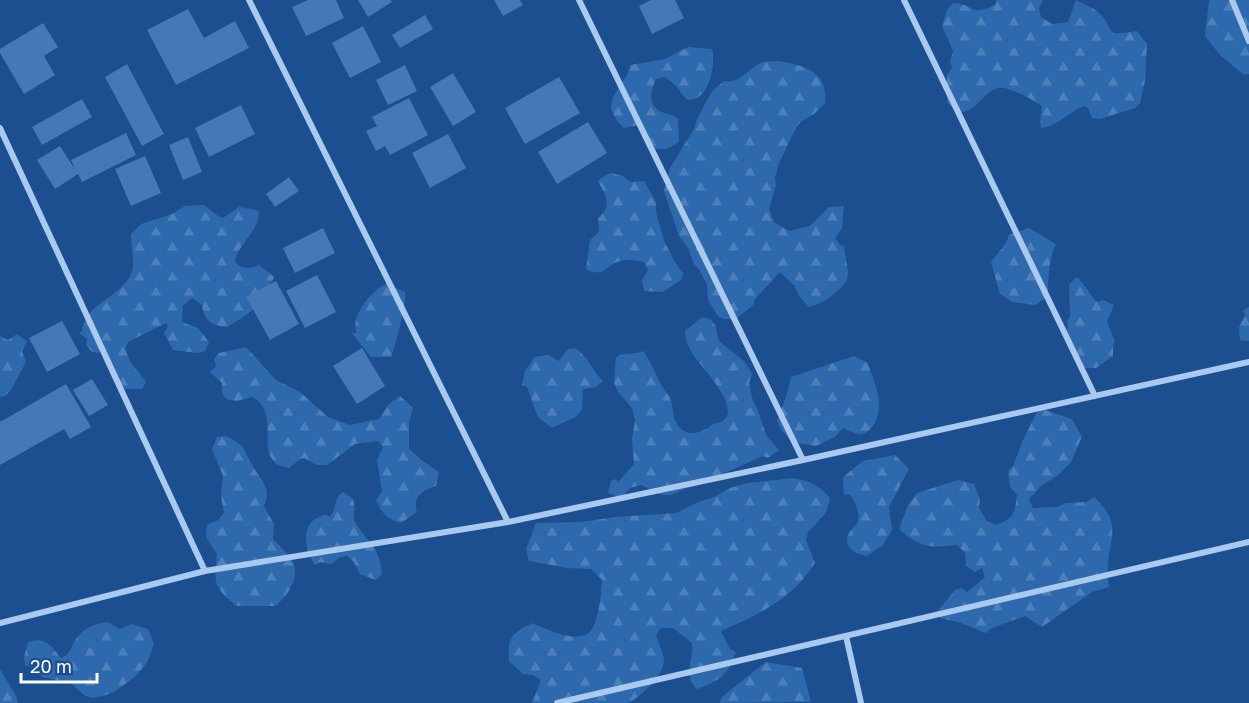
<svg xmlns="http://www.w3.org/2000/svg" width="1249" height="703" font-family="'Golos Text',sans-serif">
  <defs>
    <pattern id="forest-firs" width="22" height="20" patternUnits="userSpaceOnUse" patternTransform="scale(1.5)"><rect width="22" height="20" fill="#2e69ad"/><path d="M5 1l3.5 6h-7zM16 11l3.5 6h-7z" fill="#4d80b9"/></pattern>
  </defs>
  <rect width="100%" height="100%" fill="#1b4f8f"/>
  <path fill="url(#forest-firs)" d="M996 0H1043L1039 8 1041 17 1052 24 1068 22 1076 0C1083 4 1092 7 1098 12 1118 31 1100 37 1137 31L1147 44 1145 81 1140 103 1135 108 1100 119 1092 118 1088 108 1083 106C1068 113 1057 126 1041 128L1040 121 1042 106C1032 100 1010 86 998 88 980 92 969 129 947 102V75L952 68 950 61 953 51 942 26 947 10 953 3C976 4 969 18 996 4Z
    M1209 0H1249V74L1244 75 1220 55 1205 36Z
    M688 47 712 49C716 66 709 102 687 100L675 85 665 77 656 79C650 92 647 107 664 113 670 115 673 114 678 119L679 142 667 149H654L639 125 624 128C594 100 626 90 630 65L665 59Z
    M779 61C805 66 828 71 825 103L814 114 802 121 797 126 779 163 775 178 776 185 769 209 774 222 789 231 810 226 829 207 844 206 842 228 835 238 840 245 844 246 848 272 847 281C836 293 824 304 809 307L800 297 794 285 780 272 755 299 753 305 736 319H724L718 316 708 300 707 284 699 269 694 264 688 248 679 236 664 191 670 168 694 129 697 119 712 91 724 81C741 84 749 67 763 62 767 61 774 62 779 61Z
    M611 173 623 176 630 182 644 181 656 202V212L664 241 676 264 683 273 682 279 663 292 644 291 642 280 648 270 644 262C636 260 627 259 620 261 606 265 603 279 586 269L590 240 599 232 598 219C613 203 606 198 598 181L603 177Z
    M204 205 218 216 223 218 239 207 256 210 259 212C258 233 238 243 235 262 242 270 250 269 259 265L274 277C272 284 266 287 263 293 261 296 261 300 259 302 252 314 238 319 228 327 213 327 204 321 202 305L192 298 183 306 182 322 198 328 209 342 205 351 198 353 173 350 164 333 168 326 166 323 128 342 125 349 131 363 146 382 142 389H125L117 381 102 351 97 353 91 351 86 345 87 339 79 333 82 331C85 301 128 296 133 267 134 257 131 244 131 234L141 224 172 214 185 206Z
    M1029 228 1056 244C1048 261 1049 278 1047 297L1035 305 1012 302 1000 294 991 262 1006 243 1009 235Z
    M1075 278H1078C1086 286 1089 294 1097 302L1103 300 1114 305 1107 322 1115 341 1113 346V356L1096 368H1083L1065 331 1068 328 1067 321 1070 317 1069 285Z
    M386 284 405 292C407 300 395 349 391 357H371L351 332 355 334C357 329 354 326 356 320 360 306 373 290 386 284Z
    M1249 307V341L1240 340 1239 327 1245 315 1243 310Z
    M702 317 710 319 715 325 719 341 745 362 752 374 749 383 753 401 757 408 766 435 779 450 768 458 763 456 693 487C684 487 678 494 669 495 659 496 650 488 641 485L630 488 621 498 608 493 611 481 616 479 618 482 634 464 632 439 635 420 632 408 618 392 614 383 616 357C625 352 634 355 643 351 651 361 654 371 660 383 663 388 667 393 670 398 673 405 672 414 675 420 684 440 700 434 713 424 715 423 719 423 721 422 745 409 699 365 692 353 688 346 685 339 685 331Z
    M17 334 27 341 22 351 26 362 11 390 5 396 0 397V336L8 340Z
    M246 347 276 380 300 392 328 417 350 425 379 419 389 404 400 396 413 408 409 422V449L424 462 439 472 436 486C422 490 412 497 417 512L401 523C387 519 382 514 376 500L382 491 377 460 383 447 378 441 355 444 327 465H317L304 458 300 459 289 468 277 465C273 460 268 455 268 448 267 430 271 406 252 397L237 401 226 399 222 393V383L210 372 216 366 214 359 219 353Z
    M575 348C588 356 592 371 603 381L596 387 583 389 582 410 575 417 552 428 538 417 527 387 522 385 525 371 535 357 548 355 559 361 568 349Z
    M854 356 868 363C871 374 876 384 878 395 881 408 877 432 861 434 855 435 849 430 843 428L835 437 816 446 792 442 782 431 777 421 787 394 791 377Z
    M1039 408 1072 419 1082 437 1071 462 1057 476 1042 485 1029 499 1033 508 1057 507 1066 503 1087 502 1094 497C1120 522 1112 531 1108 563 1107 571 1108 579 1109 587L1092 592 1042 627 1025 616 992 628 986 633 958 622 940 618 936 613 955 590 962 588 967 592 985 577 982 568 975 572 966 566 965 553 957 545C930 548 920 548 899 529L908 505 917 493 958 480 974 484 980 499 979 508 987 521 996 525C1015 518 1014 514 1017 495L1010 487 1008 471 1013 466 1023 440Z
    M226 436C244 445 242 446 251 463 258 478 273 486 264 506L274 524 273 539C279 546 291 555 294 565 299 579 286 598 275 606H237C213 588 214 582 217 554L206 537 207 525 218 520 224 513 221 496 223 476 212 449 217 437Z
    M895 455 909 469 889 507 892 530 882 546 866 556C854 553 842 547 849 533 852 528 856 526 858 521 860 514 855 500 849 494L844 495 843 477 863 461Z
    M793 478C809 481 820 485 830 498L826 513 808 532 806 540 815 563C793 598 759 615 721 631L730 649 736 652C727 676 721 680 697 689 682 676 694 660 692 643L673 628H661L656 635C658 642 663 651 664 659 665 674 641 697 628 703H532L541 680 533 675 523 674 509 661C507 638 512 632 533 623 545 629 574 642 587 634 599 627 601 593 602 580L591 569 567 568 529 561 526 549 536 523 580 522 616 517 676 513 696 503 714 497 730 488 748 483Z
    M343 492C364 503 348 511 356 524 369 544 380 548 382 574L376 580 360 574 354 562 347 556 340 557 331 564 320 562 315 565C303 547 300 519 326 515L330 517C337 509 333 498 343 492Z
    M107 622 120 629 132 624 148 629 154 644 148 661 136 676 114 692 106 695 93 698 85 696 71 683 42 677 32 668 25 665 24 657 28 642C47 637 50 645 61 658 72 653 70 648 76 639 83 628 95 624 107 622Z
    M766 662 802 668 811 702 719 703 723 696Z
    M0 669 16 696 18 703H0Z"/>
  <path fill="#4478b7" d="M308 0H336L344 18 306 36 292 7Z
    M358 0H391L392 2 368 17Z
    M494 0H520L523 5 503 16Z
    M651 0H675L684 18 652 34 639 6Z
    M188 9 204 38 235 21 249 48 176 85 147 30Z
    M425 15 433 29 400 48 392 35Z
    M43 23 58 47 44 56 55 75 24 94 0 53V49Z
    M363 26 381 62 350 78 332 43Z
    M127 64 164 134 142 146 105 77Z
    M405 65 417 91 388 105 376 80Z
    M453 73 476 112 453 126 430 87Z
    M559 77 580 113 525 144 505 108Z
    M409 98 428 135 390 155 385 146 376 151 366 131 377 126 372 117Z
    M82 99 92 117 42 145 32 127Z
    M241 105 255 134 209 157 195 128Z
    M588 122 607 153 557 184 538 152Z
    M126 133 136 155 82 182 78 174 55 189 37 160 60 146 76 171 71 160Z
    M448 134 466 168 430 188 412 153Z
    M188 137 202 172 183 180 169 145Z
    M145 156 161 193 131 206 115 169Z
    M289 177 299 191 275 207 266 194Z
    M323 228 335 253 295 273 283 248Z
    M317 275 336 312 305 328 286 291Z
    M276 281 299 324 270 340 246 297Z
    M62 321 80 354 47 372 29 338Z
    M362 348 385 386 357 404 333 366Z
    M92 379 108 405 89 416 73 390Z
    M66 384 91 427 70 439 64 429 0 465V422Z"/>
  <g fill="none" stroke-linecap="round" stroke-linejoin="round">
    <path stroke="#a9c9ee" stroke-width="6" d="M249 0 508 522
      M579 0 803 460
      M904 0 1095 396
      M1232 0 1249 41
      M0 128 205 571
      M0 623 205 571 508 522 803 460 1249 362
      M846 636 861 703
      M557 703 1249 542"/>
  </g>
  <path d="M21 673v9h76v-9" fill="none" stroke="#ffffff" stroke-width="3"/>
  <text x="30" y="673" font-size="18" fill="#ffffff" stroke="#1b4f8f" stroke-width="4.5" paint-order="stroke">20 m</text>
</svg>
